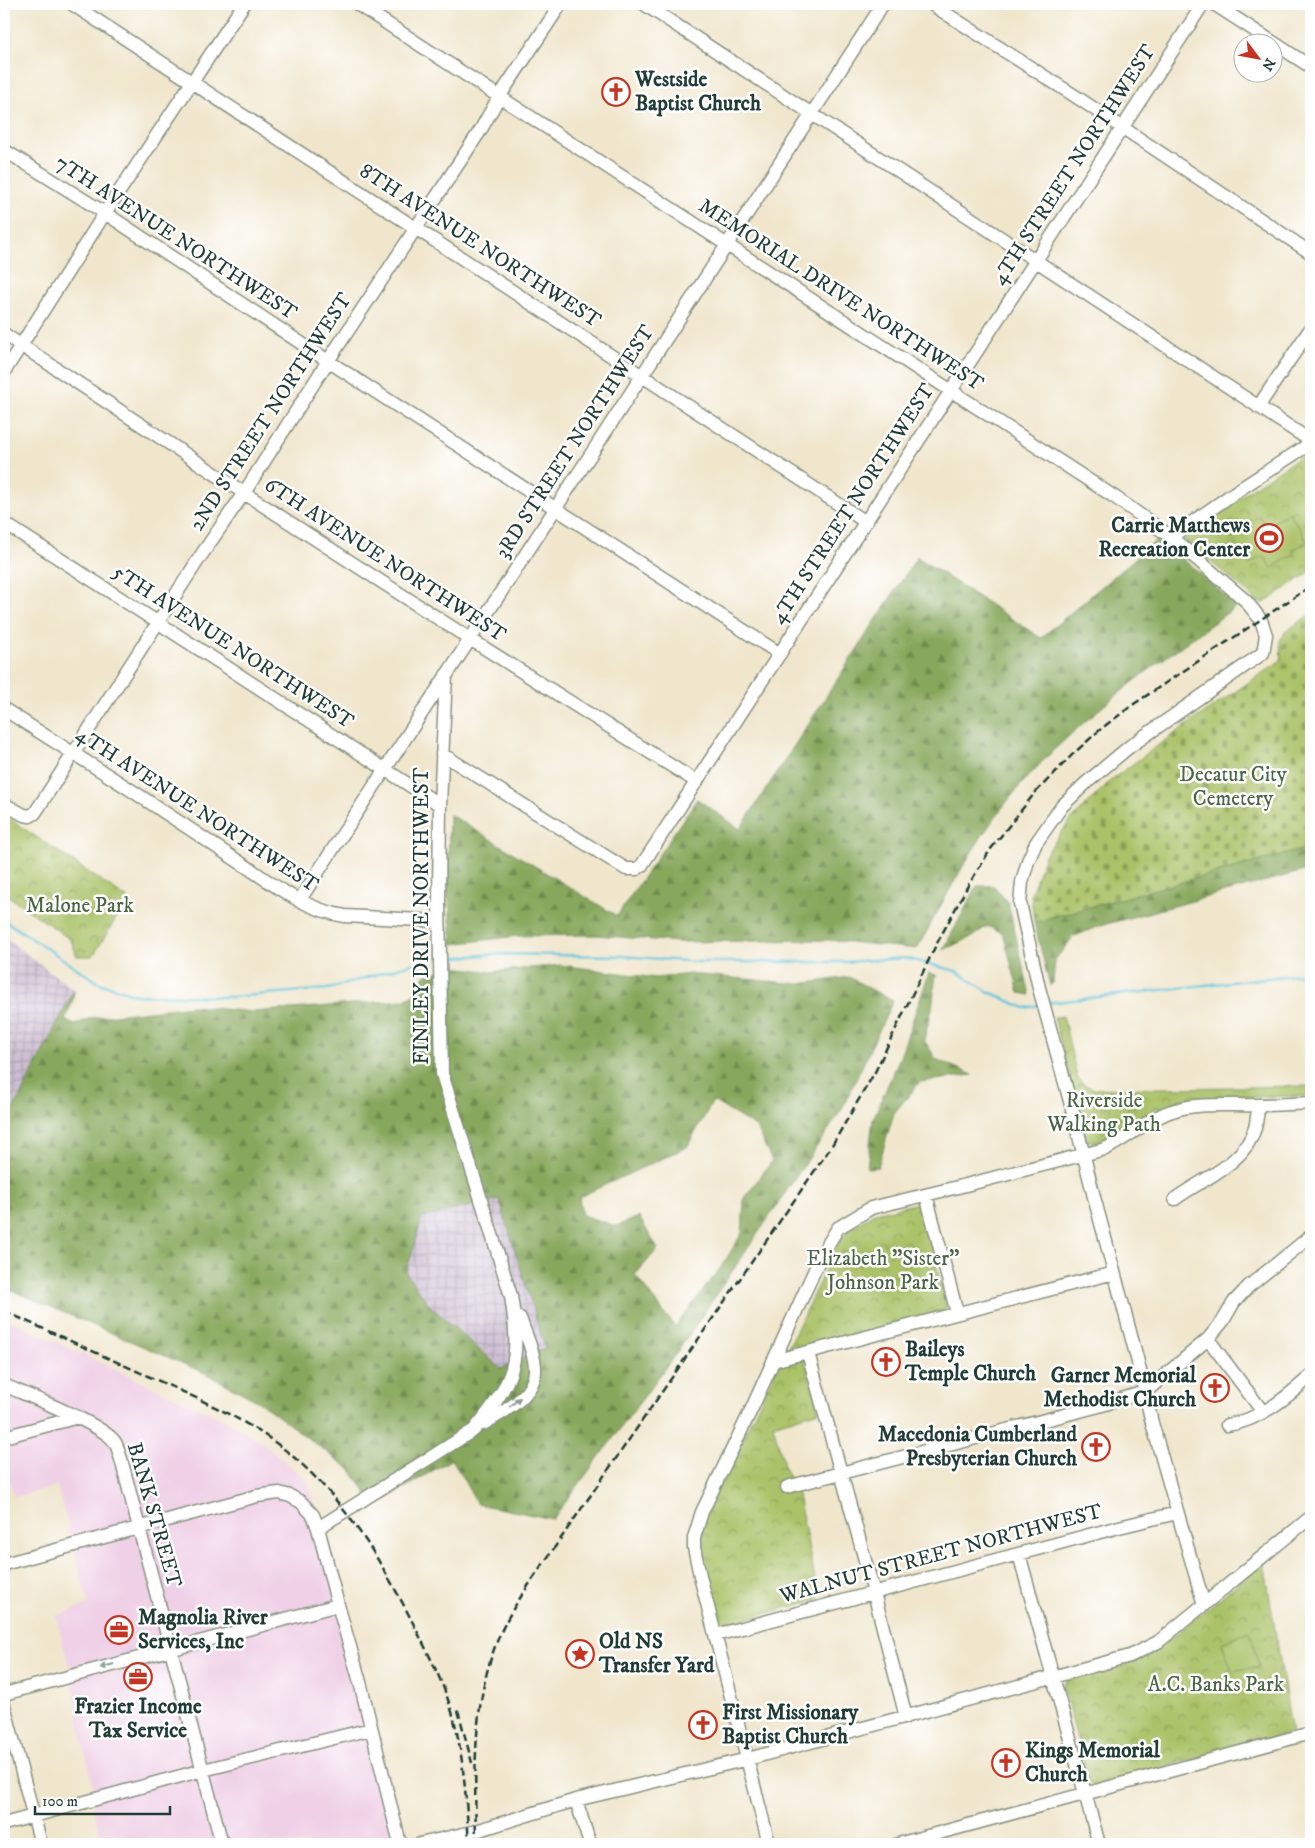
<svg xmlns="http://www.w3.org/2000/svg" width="1315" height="1848" font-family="'IM FELL DW Pica',serif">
  <defs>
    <pattern id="industrial-grid" width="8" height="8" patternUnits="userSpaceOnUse" patternTransform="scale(1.25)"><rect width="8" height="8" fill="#cdbed2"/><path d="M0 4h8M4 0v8" fill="none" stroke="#a69cab"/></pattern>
    <pattern id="forest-firs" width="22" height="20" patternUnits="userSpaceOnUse" patternTransform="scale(1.25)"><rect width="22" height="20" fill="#87a85c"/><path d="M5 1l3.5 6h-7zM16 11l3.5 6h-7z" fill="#6e8a4d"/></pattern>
    <pattern id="cemetery-stones" width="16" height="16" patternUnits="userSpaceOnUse" patternTransform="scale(1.25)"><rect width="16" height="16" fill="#aac267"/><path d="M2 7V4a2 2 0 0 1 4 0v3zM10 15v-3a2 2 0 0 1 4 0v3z" fill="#8a9f56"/></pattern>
    <pattern id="park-crowns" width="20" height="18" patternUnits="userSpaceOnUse" patternTransform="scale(1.25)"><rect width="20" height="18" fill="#aac267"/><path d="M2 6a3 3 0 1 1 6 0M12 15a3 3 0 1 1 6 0" fill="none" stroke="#8a9f56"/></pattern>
  </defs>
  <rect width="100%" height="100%" fill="#fff"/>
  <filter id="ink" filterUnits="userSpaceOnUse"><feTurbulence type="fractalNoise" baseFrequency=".02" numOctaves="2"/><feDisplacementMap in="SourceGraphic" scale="10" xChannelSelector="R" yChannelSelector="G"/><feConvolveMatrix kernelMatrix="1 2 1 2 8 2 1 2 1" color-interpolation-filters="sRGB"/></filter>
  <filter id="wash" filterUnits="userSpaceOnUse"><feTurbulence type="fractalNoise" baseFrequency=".0096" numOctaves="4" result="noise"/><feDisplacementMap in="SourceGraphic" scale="20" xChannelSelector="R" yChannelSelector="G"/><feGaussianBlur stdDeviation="1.12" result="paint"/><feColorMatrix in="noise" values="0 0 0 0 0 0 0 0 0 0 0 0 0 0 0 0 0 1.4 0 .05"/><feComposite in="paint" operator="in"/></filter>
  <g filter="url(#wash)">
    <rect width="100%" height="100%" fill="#f0e6cc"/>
    <path fill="#efd0e6" d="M4 1318 229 1422 263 1443 308 1481 406 1842 463 1829 464 1844H103L93 1809 95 1792 83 1744 73 1682 56 1616 89 1604 57 1486 14 1497 4 1458Z"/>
    <path fill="url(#industrial-grid)" d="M4 937 74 990 4 1127Z
      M499 1199 545 1348 501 1369 430 1306 406 1273 422 1218Z"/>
    <path fill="url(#forest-firs)" stroke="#537248" fill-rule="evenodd" d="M1159 538 1237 606C1159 662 1065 727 1006 803 970 848 945 899 917 949L828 940 677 942 596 935 517 936 452 944 448 889 449 814 617 916 697 799 740 829 917 557 1041 638Z
      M1311 847V869L1099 926 1073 937 1055 960 1053 983 1050 986 1034 922Z
      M977 886H994L1008 903 1030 995 1019 993 1003 933 987 926 972 937 943 950Z
      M561 965 656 978 690 974 799 984 849 977 893 1001 841 1111 678 1351 553 1519 477 1504 452 1459 375 1506 351 1470 259 1402 205 1373 4 1287V1128L74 990 73 1000 65 1020 75 1025 90 1018 192 1006 253 1012 404 1000 419 990 425 975 455 967 491 972ZM713 1101 756 1127 772 1161 744 1198 742 1233 722 1266 675 1327 635 1275 658 1249 639 1217 616 1226 582 1215 579 1197 687 1147ZM499 1199 545 1348 501 1369 430 1306 406 1273 422 1218Z
      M929 973 936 975 932 1009 924 1040 936 1059 973 1075 920 1082 894 1113 878 1167 867 1168 873 1119 900 1057Z"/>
    <path fill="url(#cemetery-stones)" stroke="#64804e" d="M1311 614V847L1034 922 1031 894 1045 855 1069 822 1111 780 1164 741 1281 660 1280 641 1285 632Z"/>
    <path fill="url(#park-crowns)" stroke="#64804e" d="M1311 450V571L1264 603 1256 602 1248 593 1185 540 1183 536 1267 478Z
      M4 815 128 899 93 956H77L71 940 4 893Z
      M1063 1016 1077 1077 1083 1084 1095 1089 1311 1086V1096L1197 1098 1174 1102 1153 1110 1122 1130 1094 1143 1086 1140 1054 1017Z
      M918 1203 923 1209 947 1310 791 1351 788 1348 835 1249 845 1233 872 1214Z
      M804 1358 819 1411 773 1425 786 1472 797 1490 819 1599 726 1624 718 1622 700 1550V1526L778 1365Z
      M1264 1562 1292 1733 1093 1786 1089 1783 1063 1687 1066 1680 1126 1665 1158 1649Z"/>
    <path fill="#aac267" stroke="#64804e" d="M1289 512 1307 541 1293 550 1295 553 1272 568 1263 555 1250 564 1230 535 1259 516 1267 527Z
      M1250 1631 1259 1667 1232 1671 1222 1643Z"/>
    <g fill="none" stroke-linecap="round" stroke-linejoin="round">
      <path stroke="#62c7e0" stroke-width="2.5" d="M4 920 99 983 137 995 231 997 328 989 425 960 437 959
        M445 958 498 954 624 956 697 962H845L905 958 956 971 989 992 1025 1008 1040 1005
        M1047 1003 1311 973"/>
    </g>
  </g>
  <g filter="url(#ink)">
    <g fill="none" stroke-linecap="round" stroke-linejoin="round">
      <defs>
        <path id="minor" d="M72 4 866 522
          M357 4 1116 498 1171 537 1246 601 1261 620 1266 635 1263 653 1129 747 1086 783 1062 806 1036 843 1028 861 1022 882 1020 903 1039 988 1074 1116 1094 1197 1137 1358 1152 1423 1204 1605
          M644 4 1311 441
          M931 4 1075 96 1311 253
          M1214 4 1311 67
          M4 150 105 213 328 361 780 654
          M4 334 244 493 470 639 697 782
          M4 372 105 213 244 4
          M1258 407 1311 328
          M4 523 440 805
          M1171 537 1237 491 1311 443
          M4 709C57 744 111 776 164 812 192 830 219 849 247 867 278 888 307 910 345 916L439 921
          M442 754 626 869H637L642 865 1203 4
          M4 804 24 815 30 816 35 813 200 557 244 493 328 361 480 131 499 97 561 4
          M299 901 597 445 883 4
          M926 1195 957 1313
          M1175 1199C1203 1178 1244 1165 1255 1128 1257 1121 1257 1113 1259 1105
          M1208 1339 1263 1412
          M808 1353 874 1593 906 1717
          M773 1361 1114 1273
          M4 1385C26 1395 102 1424 114 1441 118 1446 119 1454 121 1459L222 1844
          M483 1424C504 1412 537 1395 535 1367 534 1350 525 1334 520 1318
          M1227 1425C1259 1421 1287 1397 1311 1376
          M4 1437 78 1417
          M787 1487 1095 1407 1145 1392 1208 1339 1223 1321 1234 1302 1249 1286 1311 1236
          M318 1528 474 1430C516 1379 521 1361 511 1296L442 1074 439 901 440 805 446 675
          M1019 1554 1099 1844
          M4 1564 257 1496 279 1493 290 1496 301 1502 313 1515 318 1528 338 1605 360 1682 400 1844
          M716 1635 1119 1527 1177 1513
          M4 1694 338 1605
          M4 1705 41 1844
          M576 1800 590 1844
          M4 1824 203 1770 371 1729
          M420 1844 476 1831 576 1800 748 1759 1130 1656 1158 1642 1311 1517
          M769 1844 701 1580 694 1548V1538L702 1512 752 1408 822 1254 838 1228 871 1208 962 1186 1105 1149C1128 1138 1147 1119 1172 1111 1199 1102 1229 1106 1257 1105 1275 1105 1293 1104 1311 1103
          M898 1844 1311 1733"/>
      </defs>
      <use href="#minor" stroke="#889280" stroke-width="15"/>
      <use href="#minor" stroke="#fff" stroke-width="12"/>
      <path stroke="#1f3d34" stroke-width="2.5" stroke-dasharray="8 4" stroke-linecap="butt" d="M4 1311C53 1333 101 1355 150 1377 190 1395 230 1412 266 1436 335 1482 379 1556 415 1627 429 1655 443 1682 452 1712 464 1755 466 1800 469 1844
        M458 1710 472 1763
        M476 1844C475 1773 471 1699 501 1632 508 1616 518 1601 528 1586L831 1147 875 1072 935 947 966 889 990 850 1034 794 1073 754 1102 728 1134 704 1311 586"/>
    </g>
    <defs><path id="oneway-solid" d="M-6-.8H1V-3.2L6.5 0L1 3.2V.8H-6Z" transform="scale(1.25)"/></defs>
    <g fill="#8f9e9a">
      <use href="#oneway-solid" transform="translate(515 1402) rotate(-41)"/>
      <use href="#oneway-solid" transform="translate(107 1666) rotate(165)"/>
    </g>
  </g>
  <defs>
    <symbol id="church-ring" viewBox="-11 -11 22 22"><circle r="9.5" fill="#fff" stroke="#c8321e" stroke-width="1.5"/><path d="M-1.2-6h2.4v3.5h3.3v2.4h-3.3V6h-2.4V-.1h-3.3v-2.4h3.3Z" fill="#c8321e"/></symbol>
    <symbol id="stadium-ring" viewBox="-11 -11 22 22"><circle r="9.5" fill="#fff" stroke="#c8321e" stroke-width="1.5"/><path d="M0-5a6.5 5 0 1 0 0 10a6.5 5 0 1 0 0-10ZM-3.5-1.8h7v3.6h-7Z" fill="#c8321e"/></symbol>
    <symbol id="office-ring" viewBox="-11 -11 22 22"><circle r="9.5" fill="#fff" stroke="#c8321e" stroke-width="1.5"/><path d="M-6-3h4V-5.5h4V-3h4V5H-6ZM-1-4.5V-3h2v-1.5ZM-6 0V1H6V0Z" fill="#c8321e"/></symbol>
    <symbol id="sight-ring" viewBox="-11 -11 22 22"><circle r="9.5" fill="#fff" stroke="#c8321e" stroke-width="1.5"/><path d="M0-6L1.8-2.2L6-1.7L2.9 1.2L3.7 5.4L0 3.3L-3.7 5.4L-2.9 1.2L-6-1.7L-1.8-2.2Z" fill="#c8321e"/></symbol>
  </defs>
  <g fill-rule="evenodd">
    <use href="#church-ring" x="600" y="76" width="32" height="32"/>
    <use href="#stadium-ring" x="1253" y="522" width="32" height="32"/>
    <use href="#church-ring" x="870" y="1346" width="32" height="32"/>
    <use href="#church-ring" x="1199" y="1372" width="32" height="32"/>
    <use href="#church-ring" x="1080" y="1431" width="32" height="32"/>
    <use href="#office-ring" x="103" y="1614" width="32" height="32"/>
    <use href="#sight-ring" x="564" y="1638" width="32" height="32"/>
    <use href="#office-ring" x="122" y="1661" width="32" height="32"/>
    <use href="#church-ring" x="687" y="1709" width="32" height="32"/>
    <use href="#church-ring" x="990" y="1747" width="32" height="32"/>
  </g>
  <g text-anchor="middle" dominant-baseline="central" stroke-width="5" stroke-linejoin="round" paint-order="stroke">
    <g font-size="21" font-weight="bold" fill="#1f3d34" stroke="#fff" text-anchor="start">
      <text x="635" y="80">Westside<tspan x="635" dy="24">Baptist Church</tspan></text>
      <text x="1250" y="526" text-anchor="end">Carrie Matthews<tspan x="1250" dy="24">Recreation Center</tspan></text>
      <text x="905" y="1350">Baileys<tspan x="905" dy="24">Temple Church</tspan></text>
      <text x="1196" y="1376" text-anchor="end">Garner Memorial<tspan x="1196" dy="24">Methodist Church</tspan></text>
      <text x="1077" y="1435" text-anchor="end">Macedonia Cumberland<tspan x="1077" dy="24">Presbyterian Church</tspan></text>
      <text x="138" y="1618">Magnolia River<tspan x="138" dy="24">Services, Inc</tspan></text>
      <text x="599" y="1642">Old NS<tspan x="599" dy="24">Transfer Yard</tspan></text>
      <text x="138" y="1707" text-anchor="middle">Frazier Income<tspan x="138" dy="24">Tax Service</tspan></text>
      <text x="722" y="1713">First Missionary<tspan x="722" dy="24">Baptist Church</tspan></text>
      <text x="1025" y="1751">Kings Memorial<tspan x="1025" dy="24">Church</tspan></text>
    </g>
    <g font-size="21" fill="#1f3d34" stroke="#fff">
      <text transform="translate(1074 165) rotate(-57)">4TH STREET NORTHWEST</text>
      <text transform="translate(176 238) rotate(33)">7TH AVENUE NORTHWEST</text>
      <text transform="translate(480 246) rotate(33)">8TH AVENUE NORTHWEST</text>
      <text transform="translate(841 295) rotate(33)">MEMORIAL DRIVE NORTHWEST</text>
      <text transform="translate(271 412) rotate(-57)">2ND STREET NORTHWEST</text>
      <text transform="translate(575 442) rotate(-57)">3RD STREET NORTHWEST</text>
      <text transform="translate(853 504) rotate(-57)">4TH STREET NORTHWEST</text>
      <text transform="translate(385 560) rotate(33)">6TH AVENUE NORTHWEST</text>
      <text transform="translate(233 647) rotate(33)">5TH AVENUE NORTHWEST</text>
      <text transform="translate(197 810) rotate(33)">4TH AVENUE NORTHWEST</text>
      <text transform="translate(422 916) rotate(-90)">FINLEY DRIVE NORTHWEST</text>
      <text transform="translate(154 1515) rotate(74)">BANK STREET</text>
      <text transform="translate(941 1554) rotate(-15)">WALNUT STREET NORTHWEST</text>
    </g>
    <g font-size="21" fill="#496543" stroke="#fff">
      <text x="1233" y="775">Decatur City<tspan x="1233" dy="24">Cemetery</tspan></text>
      <text x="80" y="906">Malone Park</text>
      <text x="1104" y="1101">Riverside<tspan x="1104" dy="24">Walking Path</tspan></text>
      <text x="883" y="1259">Elizabeth "Sister"<tspan x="883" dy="24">Johnson Park</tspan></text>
      <text x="1216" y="1685">A.C. Banks Park</text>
    </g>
  </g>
  <rect width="1315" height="1848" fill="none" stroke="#fff" stroke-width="20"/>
  <g transform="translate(1258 58) rotate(122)"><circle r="24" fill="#ffffff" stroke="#a5b1ae"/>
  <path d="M0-4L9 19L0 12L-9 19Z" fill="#c8321e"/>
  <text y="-8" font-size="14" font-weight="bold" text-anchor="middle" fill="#1f3d34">N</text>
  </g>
  <path d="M35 1806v8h135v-8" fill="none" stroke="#1f3d34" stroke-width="2.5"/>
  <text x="42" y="1806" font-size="15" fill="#1f3d34" stroke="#ffffff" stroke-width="4" paint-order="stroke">100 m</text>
</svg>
